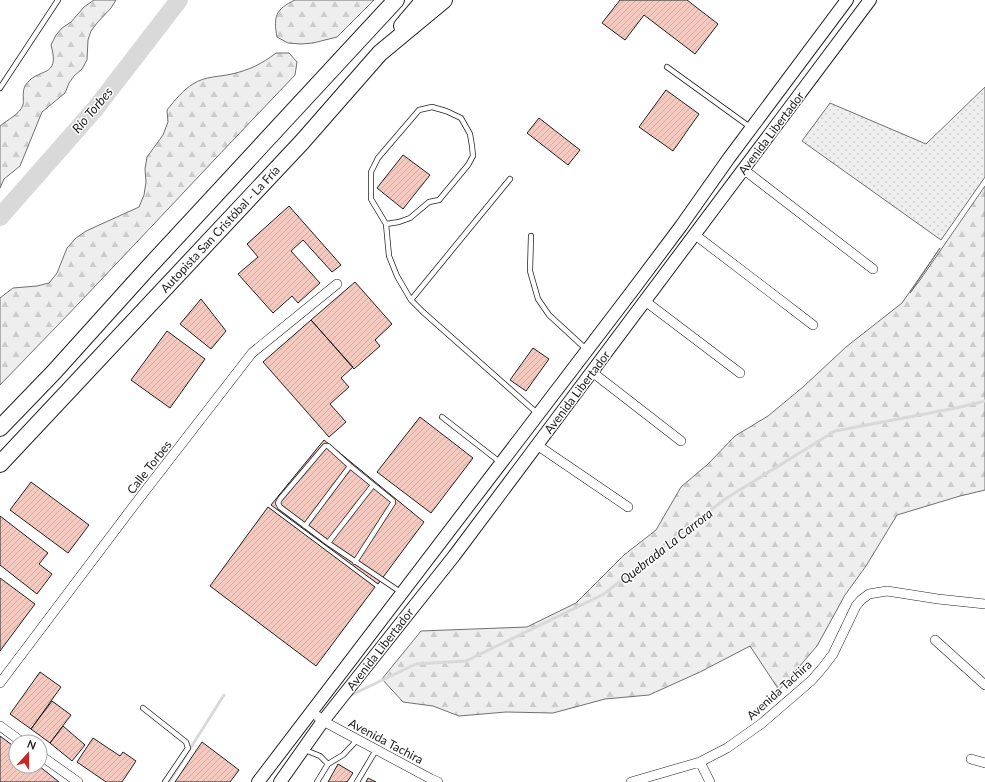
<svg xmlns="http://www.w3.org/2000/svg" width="985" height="782" font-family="Lato,sans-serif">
  <defs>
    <pattern id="grass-dots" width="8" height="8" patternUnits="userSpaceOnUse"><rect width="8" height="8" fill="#eee"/><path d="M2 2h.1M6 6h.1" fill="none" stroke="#ccc" stroke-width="1.8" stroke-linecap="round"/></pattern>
    <pattern id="forest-firs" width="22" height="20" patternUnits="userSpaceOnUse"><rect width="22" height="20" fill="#eee"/><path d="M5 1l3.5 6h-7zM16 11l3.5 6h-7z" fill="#ccc"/></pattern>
    <pattern id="building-hatch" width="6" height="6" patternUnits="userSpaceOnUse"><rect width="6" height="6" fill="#f3c9c0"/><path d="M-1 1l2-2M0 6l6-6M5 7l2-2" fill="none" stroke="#d0aca5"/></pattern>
  </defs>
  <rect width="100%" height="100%" fill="#fff"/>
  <path fill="url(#grass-dots)" stroke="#6f6f6f" d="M985 87V177L941 240 802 141 830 103 926 144Z"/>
  <path fill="url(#forest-firs)" stroke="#6f6f6f" d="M94 0H116L111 8 97 23 91 31 88 40 87 60 82 69 74 76 69 83 65 93 42 112 20 166 4 179 0 188V126C7 120 20 114 23 105 24 99 22 92 25 86 37 66 61 80 51 45L56 35 62 28 71 22 84 7Z
    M295 0H374L337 37 313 43 301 44 288 43 277 37C273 16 276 9 295 0Z
    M276 53H289L297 62 295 75C196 178 100 283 0 385V298L13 288 37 286 49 283 57 273 67 248 76 238 86 231 139 207 144 195 146 182 145 169 147 157 163 135 168 122 167 110C175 100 183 90 193 84 205 76 219 77 232 74 249 70 262 64 276 53Z
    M985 186V490L960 496 897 515 866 566 845 595 817 646 779 690 750 646 700 672 649 695 605 699 553 713 506 712 459 716 433 706 403 702 382 679 421 631 527 627 576 603 624 555 656 530 681 487 708 464 735 436 768 416 803 387 846 347 902 303 940 248 910 293 920 280Z"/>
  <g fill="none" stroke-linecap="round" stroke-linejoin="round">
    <path stroke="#d9d9d9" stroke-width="3" d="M349 696 416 664 466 661 604 594 725 499 835 431 956 408 985 401
      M169 782 224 695"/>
    <path stroke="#d9d9d9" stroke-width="18" d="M0 217 95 109 179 0"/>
  </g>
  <path fill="url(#building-hatch)" stroke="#222" d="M620 0H687L718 24 695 54 644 15 625 40 602 23Z
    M666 90 699 114 673 151 639 127Z
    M539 118 580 150 568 165 527 133Z
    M403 155 430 175 403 209 377 188Z
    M289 206 341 265 332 272 303 240 291 251 320 283 298 303 292 296 273 313 238 274 258 257 247 244Z
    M355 282 392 324 375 340 380 346 354 369 311 320Z
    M201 299 226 331 211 349 180 324Z
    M311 320 353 367 341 378 349 387 330 404 346 422 329 437 263 362Z
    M167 331 205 359 170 408 131 380Z
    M533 348 549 359 526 391 510 380Z
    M420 417 473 458 431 513 377 472Z
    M324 440 424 522 378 584 271 505Z
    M31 482 89 525 68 553 10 510Z
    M268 507 375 587 316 666 210 586Z
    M0 516 48 553 39 564 52 574 37 594 0 565Z
    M0 578 35 604 0 651Z
    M40 672 61 687 31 729 10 714Z
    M52 701 71 715 50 743 31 729Z
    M63 726 85 745 72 761 50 743Z
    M0 736 16 748V766H39L59 782H0Z
    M93 738 120 756 123 752 136 761 122 782H106L77 762Z
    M202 742 239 770 230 782H175Z
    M338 764 353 773 347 782H328Z
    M368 778 376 782H366Z"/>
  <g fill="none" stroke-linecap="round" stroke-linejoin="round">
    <defs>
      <path id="lane" d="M667 67 750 127
        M0 88 58 0
        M386 224 399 222 410 218 429 202 439 200 468 165 473 156 472 146 470 134 461 118 446 111 432 107 419 110 378 158 371 172V199L386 224 389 256 397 276 411 300 423 312 537 413
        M531 236 530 271 538 299 549 315 587 350
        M411 300 510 179
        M442 417 501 463
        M305 526 350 466
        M328 543 373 485
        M355 562 393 503V501L350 466 328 446H325L280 499 278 503 280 507 328 543 402 593
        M143 708 186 742 188 748 165 782
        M305 750 320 756 328 764
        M317 782 328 764 343 755 358 739
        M357 782 376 750"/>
      <path id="street" d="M743 169 873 269
        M694 234 813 325
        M645 301 740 373
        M592 372 681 441
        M537 445 628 507
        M935 640 985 685
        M0 683 135 504 252 353 337 284
        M311 711 323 721 431 779 438 782
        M0 726 22 742
        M40 755 78 782
        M971 759 985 763
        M700 762 710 782
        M631 782 700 762 727 748 761 724 812 680 824 666 833 654 856 606 861 600 869 594 887 591 938 599 985 604"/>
      <path id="secondary" d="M258 782 633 290 681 226 729 158 847 0
        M280 782 323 721 454 556 870 0"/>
      <path id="highway" d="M402 26 424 0
        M0 428 54 372 146 270 396 0
        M0 464 302 142 380 53 444 0"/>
    </defs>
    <use href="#lane" stroke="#222" stroke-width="6"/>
    <use href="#street" stroke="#222" stroke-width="10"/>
    <use href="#secondary" stroke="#222" stroke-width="14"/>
    <use href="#highway" stroke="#222" stroke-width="18"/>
    <use href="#lane" stroke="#fff" stroke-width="4.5"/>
    <use href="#street" stroke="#fff" stroke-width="9"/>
    <use href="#secondary" stroke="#fff" stroke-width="12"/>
    <use href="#highway" stroke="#fff" stroke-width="16"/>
  </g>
  <g text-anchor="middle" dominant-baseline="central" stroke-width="3" stroke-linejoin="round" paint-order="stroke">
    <g font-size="12" fill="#222" stroke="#fff">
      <text transform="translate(771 133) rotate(-53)">Avenida Libertador</text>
      <text transform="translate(220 229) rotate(-47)">Autopista San Cristóbal - La Fría</text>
      <text transform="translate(577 392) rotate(-53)">Avenida Libertador</text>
      <text transform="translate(149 467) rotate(-52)">Calle Torbes</text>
      <text transform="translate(380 649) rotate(-52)">Avenida Libertador</text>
      <text transform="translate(779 690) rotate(-42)">Avenida Tachira</text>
      <text transform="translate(386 741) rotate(28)">Avenida Tachira</text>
    </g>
    <g font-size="13" font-style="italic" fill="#222" stroke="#fff">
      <text transform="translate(92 110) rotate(-50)">Río Torbes</text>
      <text transform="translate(666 546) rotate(-38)">Quebrada La Carrora</text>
    </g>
  </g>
  <g transform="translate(28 754) rotate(21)"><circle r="19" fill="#ffffff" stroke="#a7a7a7"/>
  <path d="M0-3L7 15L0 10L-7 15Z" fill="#c62828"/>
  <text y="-6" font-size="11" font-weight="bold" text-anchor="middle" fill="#222222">N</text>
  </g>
</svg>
